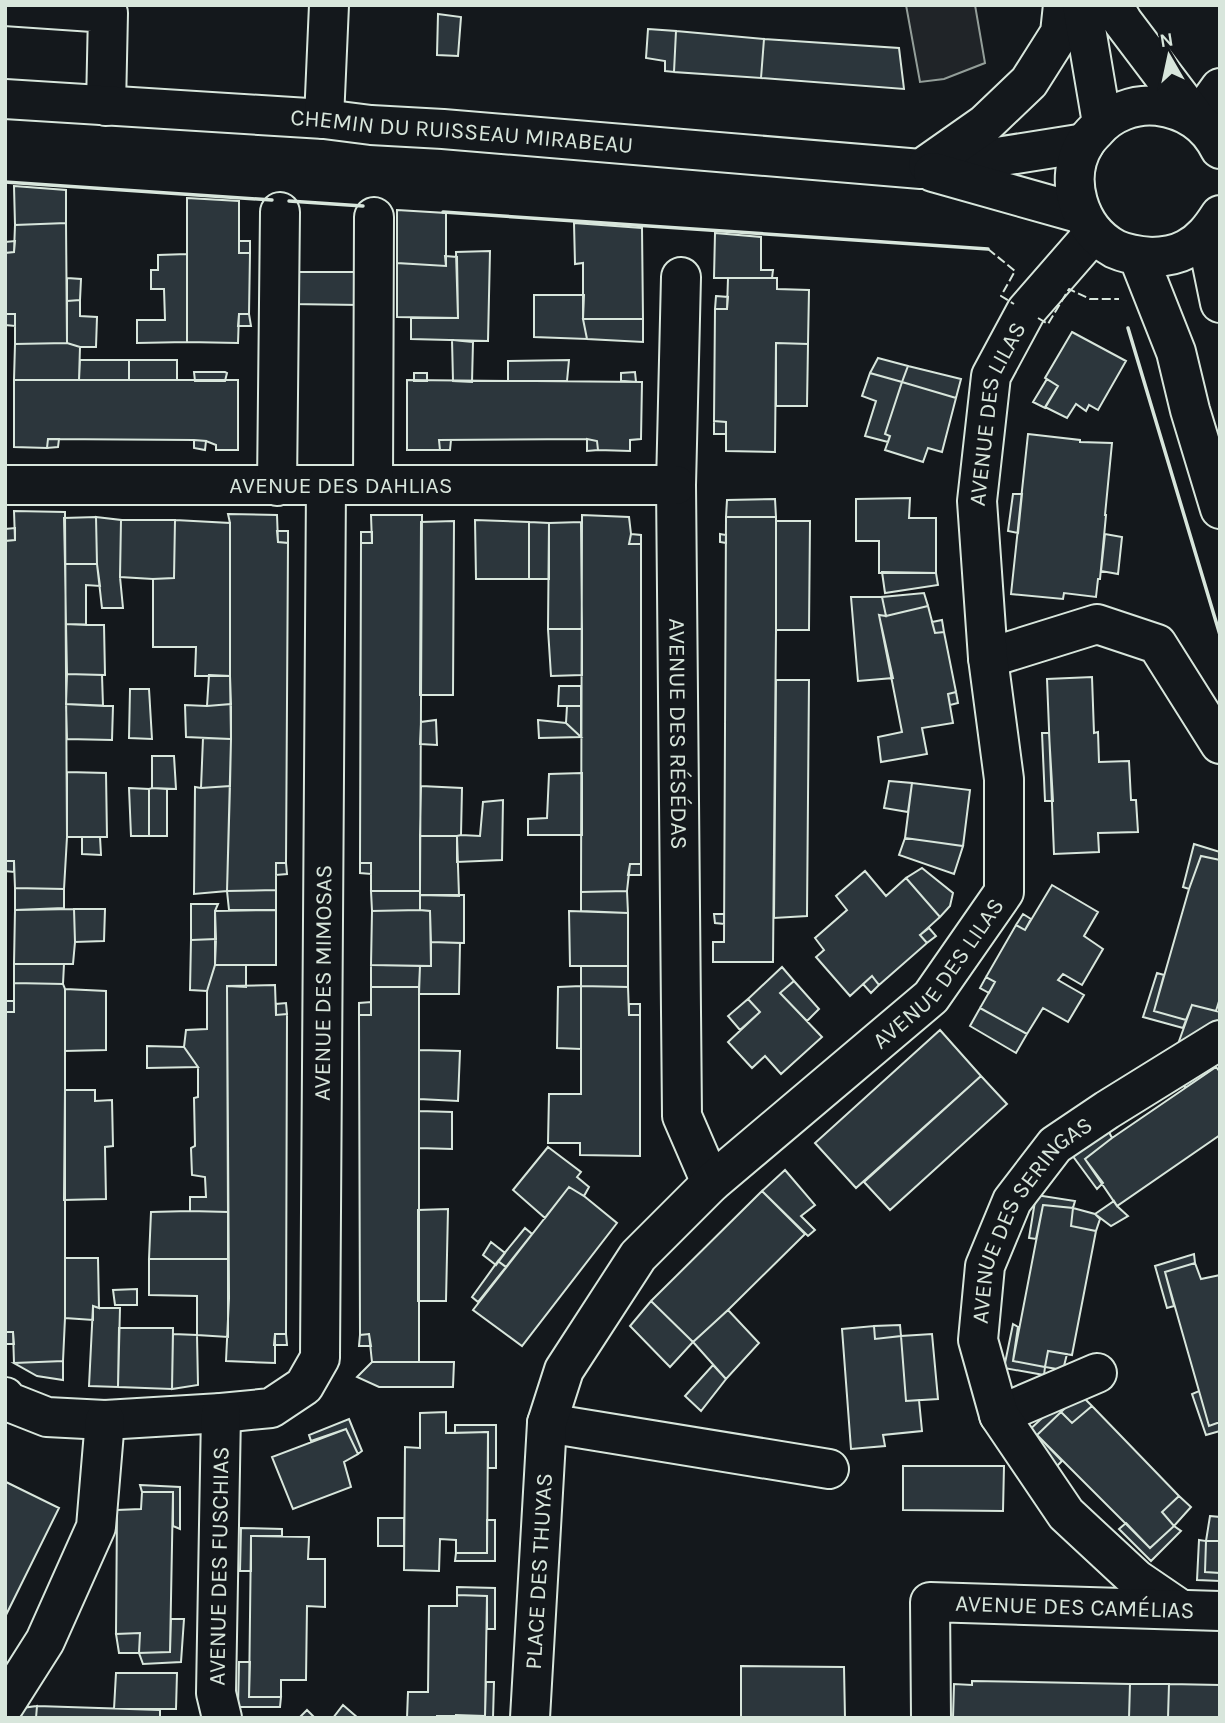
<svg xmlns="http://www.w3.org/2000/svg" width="1225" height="1723" font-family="Karla,sans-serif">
  <rect width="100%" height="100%" fill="#14181c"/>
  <path fill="#202428" stroke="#939e99" stroke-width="2" d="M906 5H975L985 63 944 79 920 82Z"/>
  <path fill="#2c363c" stroke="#d8e6dc" stroke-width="2" d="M438 14 461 17 458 56 437 55Z
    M648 29 676 31 674 72 665 71V61L646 58Z
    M676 31 764 39 761 78 674 72Z
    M764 39 899 48 904 89 761 78Z
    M14 186 66 190V223L15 225Z
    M187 198 239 201V253H250L249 314H239L238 343 187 342Z
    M397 210 446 213V266L397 263Z
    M66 223 67 343 15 344V314H5V253L14 252 15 225Z
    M574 223 642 228 643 319H583V263L575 264Z
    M715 233 761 237V270H773L772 278H714Z
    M15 241 14 252 5 253V242Z
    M239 241H250V253H239Z
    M490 251 488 341 411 339V318H458L456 252Z
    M187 254V342L137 343V320H165L164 289H151V270H158V255Z
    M445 256 457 257 458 318 397 317V263L446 266Z
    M291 272H359L360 305 291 304Z
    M67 278 81 279 80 300 67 301Z
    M728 278H777V289L809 290 808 344 776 343 775 452 726 451V422L714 421 715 309H727Z
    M534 295H584L583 319 587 339 534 337Z
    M716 296 728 297 727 309H715Z
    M80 300V316L97 317 96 347H80L67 343V301Z
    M5 314H15V326L5 325Z
    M239 314H249L251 326H238Z
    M583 319H643V342L587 339Z
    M1072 332 1126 361 1098 410 1089 405 1086 411 1076 404 1067 418 1045 407 1058 386 1045 378Z
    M452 340 473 342 472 382 453 381Z
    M67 343 80 347 79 380H14L15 344Z
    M776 343 808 344 807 406H776Z
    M878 358 908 366 902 382 870 373Z
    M80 360H129V380H79Z
    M129 360H177V380H129Z
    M569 360 567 381H508V361Z
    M908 366 961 379 956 398 902 382Z
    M194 372H225L227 373 225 381H195Z
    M635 372 636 382 621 381V373Z
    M414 373H427V381H414Z
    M870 373 902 382 885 434 890 436 888 442 865 436 876 401 862 396Z
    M1047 379 1058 386 1045 408 1033 402Z
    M14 380H238V450H216V445L206 441 194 440 48 439 47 448 14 447Z
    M407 380 642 382 641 439 630 440V451L598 450 597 441 587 439 439 440 440 450H407Z
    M902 382 956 398 942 452 928 448 923 462 885 450 890 436 885 434Z
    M714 421 726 422V434H714Z
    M1028 434 1080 440V442L1112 443 1105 515H1106L1100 579H1098L1096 597 1064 593 1063 599 1011 594Z
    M48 439H59L58 447 47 448Z
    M587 439 597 441 598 450 587 451Z
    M194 440 206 441 205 450 194 448Z
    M439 440H451L450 450H440Z
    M1013 494H1022L1018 533 1008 531Z
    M910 498 909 518H936V573H879V541H856V499Z
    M775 499 776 517H726L727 500Z
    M14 511 65 512 67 837 64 889 15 888 14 861H5V541L15 540Z
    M228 514 277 515 278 542 288 543 286 863H276V890L227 891 231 739 230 676V523Z
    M371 515H422L420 891H371V863H360L361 543H372Z
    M582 515 629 517 631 534 629 544H641V864H630L627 891 581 892Z
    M96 517 97 564H65L64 518Z
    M96 517 121 520 120 577 123 608H102L97 564Z
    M726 517H776V630L773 962H713V942H724Z
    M121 520H175L174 578 153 579 120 577Z
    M175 520 230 523V676H195L196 647H153V579L174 578Z
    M475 520 529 522V579H476Z
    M454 521 453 695H420L421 522Z
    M776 521H810L809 630H776Z
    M529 522 549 523V579H529Z
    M581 522 582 629H548L549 523Z
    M15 528V540L5 541V529Z
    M277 531H288V543L278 542Z
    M361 532H372V543H361Z
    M631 534 641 535V544H629Z
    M720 534 726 535V543L720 542Z
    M1105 534 1122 537 1118 574 1101 571Z
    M65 564H97L100 586 86 585V625L66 624Z
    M882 572 936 573 938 585 885 593Z
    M924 593 928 606 886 616 882 597Z
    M851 597H882L886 616 879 615 893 678 858 681Z
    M928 606 935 633 944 632 956 692 948 694 953 723 922 728 927 754 881 762 878 737 902 732 879 615 886 616Z
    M942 620 944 632 935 633 932 622Z
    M66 624 104 625 105 675 67 674Z
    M548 629H582V675L551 676Z
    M67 674 102 675 103 706 66 704Z
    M209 675 230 676 231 704 207 706Z
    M1092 677 1094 733 1098 732 1099 762 1129 761 1131 800H1136L1138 832 1098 833 1099 852 1054 854 1047 679Z
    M776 680H809L807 916 774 918Z
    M559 686H581V706H558Z
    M130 689H149L152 739 129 738Z
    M956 692 958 703 950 705 948 694Z
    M66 704 113 706 112 740 67 739Z
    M231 704V739L186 737 185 705 207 706Z
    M567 706H581V737L566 723Z
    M436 720 437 745 420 744 421 722Z
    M538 720 566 723 581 737 539 738Z
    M1042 733H1049L1053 801H1045Z
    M203 738 231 739 230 786 201 788Z
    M152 756H174L176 789 152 788Z
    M67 772 106 773 107 837H67Z
    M582 773V835H528V819L547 818 549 774Z
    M889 781 912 783 908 812 884 808Z
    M912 783 970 790 963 846 905 838Z
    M230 786 227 891 194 894 195 787 201 788Z
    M421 786 462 788 461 835 457 836H420Z
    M129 788 149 789V836H131Z
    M152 788 167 789V836H149V789Z
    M503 800 502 860 457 862V836L461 835 480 836 483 802Z
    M420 836H457L459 896 420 895Z
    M82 837H100L101 855 82 854Z
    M905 838 963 846 954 874 899 855Z
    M1194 844 1220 852V860L1201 856 1189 889 1183 887Z
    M1201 856 1220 860V998L1216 1011 1192 1005 1186 1020 1154 1011 1189 889Z
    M5 861H14V872L5 871Z
    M276 863H286L287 874 276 875Z
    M360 863H371V874L360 873Z
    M630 864H641V875H628Z
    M922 868 953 893 950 906 940 917 906 878Z
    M865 871 886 896 906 878 940 917 920 935 927 943 879 985 872 976 850 996 816 957 824 950 815 938 847 910 836 896Z
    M1052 885 1098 912 1084 936 1103 949 1082 985 1063 974 1058 980 1084 995 1068 1022 1043 1008 1027 1034 980 1008 995 982 986 977 1016 925 1025 930Z
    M15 888 64 889V908L15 910Z
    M276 890V910H229L227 891Z
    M371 891H420V910L372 911Z
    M627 891 628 913 581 911V892Z
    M420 895H464V943L431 942 430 911 420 910Z
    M191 904H218L215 911 216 939 191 940Z
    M74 909H105L104 941 75 942Z
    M74 909 75 942 73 964H14L15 910Z
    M276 910V965H215V911Z
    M420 910 430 911 431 966 371 965 372 911Z
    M569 911 628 913V966H570Z
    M714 914H724V924L715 923Z
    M1023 914 1031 919 1025 930 1016 925Z
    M929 928 936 936 927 943 920 935Z
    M216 939 215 965 207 991 190 990 191 940Z
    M431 942 460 943 459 994H419L420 966H431Z
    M14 964H64L63 984 14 983Z
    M215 965H246V987L227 986 228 1212 190 1211V1197H206L205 1177 192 1175 191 1148 195 1146 194 1098 198 1097V1067L184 1047 186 1030 207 1029V991Z
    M371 965 420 966 419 987H371Z
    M581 966H628V987L581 986Z
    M782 967 794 981 780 993 822 1037 781 1074 765 1056 752 1068 728 1042 760 1012 748 999Z
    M1157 973 1164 975 1154 1011 1186 1020 1183 1028 1143 1017Z
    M872 976 879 985 871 993 863 984Z
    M986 977 995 982 989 993 980 988Z
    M794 981 819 1009 807 1021 780 993Z
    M14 983 63 984 65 989V1318L63 1361 14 1363 13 1332H5V1012H14Z
    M275 985 276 1015 287 1014 286 1334H275V1363L226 1361 229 1298 227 986Z
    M581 986 628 987 629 1015H640V1156L580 1155V1143H548L549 1094H581Z
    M581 986V1049L557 1048 558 987Z
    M371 987H419V1362H372L369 1334 360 1335 359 1015H371Z
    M65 989 106 991V1050L65 1051Z
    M748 999 760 1012 740 1030 728 1016Z
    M5 1001H14V1012H5Z
    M371 1002V1015H359V1003Z
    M286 1003 287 1014 276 1015V1004Z
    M629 1004H640V1015H629Z
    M1192 1005 1220 1012V1025L1178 1044Z
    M980 1008 1027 1034 1016 1053 970 1026Z
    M940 1030 981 1076 856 1188 815 1143Z
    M147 1046 184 1047 198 1067 147 1068Z
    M419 1050 460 1051 458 1101 419 1099Z
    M1220 1058V1072L1216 1067 1185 1088 1181 1079Z
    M1216 1067 1220 1072V1135L1117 1206 1085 1159 1112 1138Z
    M981 1076 1007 1104 890 1210 864 1182Z
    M65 1090H95V1101L112 1100 113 1146 105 1147 106 1199 64 1200Z
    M419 1111 452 1112V1149L419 1148Z
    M1108 1130 1112 1138 1085 1159 1103 1183 1097 1189 1072 1155Z
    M548 1147 581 1172 577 1177 589 1187 584 1196 569 1187 545 1218 513 1190Z
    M785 1170 815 1205 801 1216 815 1230 808 1236 762 1191Z
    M569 1187 584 1196 617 1223 522 1346 473 1310Z
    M762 1191 805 1234 728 1310 693 1342 651 1301Z
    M1036 1195 1075 1201 1073 1208 1043 1205 1036 1239 1029 1238Z
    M1114 1201 1117 1206 1128 1216 1111 1226 1095 1214Z
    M1043 1205 1073 1208 1071 1226 1096 1231 1072 1355 1048 1351 1045 1367 1013 1361Z
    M1073 1208 1095 1214 1100 1219 1096 1231 1071 1226Z
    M448 1209 446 1301H418V1210Z
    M190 1211 228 1212V1259H149L151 1212Z
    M525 1228 532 1234 506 1267 498 1261Z
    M491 1242 505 1253 496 1265 483 1255Z
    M1194 1254 1195 1263 1165 1272 1174 1306 1167 1308 1155 1266Z
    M65 1258H98L99 1308 93 1306V1320L65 1318Z
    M149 1259H228V1337L197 1335V1296L149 1295Z
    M498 1261 506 1267 478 1302 472 1297Z
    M1195 1263 1201 1279 1220 1275V1422L1209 1426 1165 1272Z
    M137 1289V1305H115L113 1290Z
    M651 1301 693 1342 670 1367 630 1326Z
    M93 1306 99 1308H120L118 1387 89 1386Z
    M728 1310 759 1343 726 1379 693 1342Z
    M1013 1324 1018 1327 1013 1361 1045 1367 1044 1375 1004 1368Z
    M900 1325 901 1336 875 1339 874 1326Z
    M874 1326 875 1339 901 1336 906 1401 919 1400 922 1431 883 1435 885 1446 851 1449 842 1329Z
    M119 1328H173L172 1389 118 1387Z
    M5 1332H13L14 1344H5Z
    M173 1334 197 1335 198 1385 172 1389Z
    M275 1334H286L287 1345H274Z
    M369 1334 371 1346H359L360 1335Z
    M932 1334 938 1399 906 1401 901 1336Z
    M1048 1351 1067 1354 1063 1370 1045 1367Z
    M63 1361V1380L37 1376 14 1363Z
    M372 1362H454L453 1387H379L357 1377Z
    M713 1365 726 1379 701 1411 685 1396Z
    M1199 1391 1209 1426 1220 1422V1431L1206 1435 1192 1394Z
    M1080 1394 1092 1406 1072 1423 1061 1412Z
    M1056 1405 1061 1412 1037 1435 1062 1461 1057 1466 1025 1434Z
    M1092 1406 1179 1496 1162 1512 1174 1526 1150 1548 1037 1435 1061 1412 1072 1423Z
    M446 1412V1433L488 1432 487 1553H456V1540L440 1539 439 1571 404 1570 405 1447 420 1448V1413Z
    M349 1419 362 1451 358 1454 346 1429 311 1441 309 1435Z
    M455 1425H496V1468H488V1432L455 1433Z
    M346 1429 358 1454 344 1462 351 1487 293 1509 272 1457Z
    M903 1466H1004L1003 1511 903 1510Z
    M6 1482 59 1508 5 1617V1483Z
    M140 1485 180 1487V1529L173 1526V1492H142Z
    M142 1492H173L170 1652 139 1653 140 1633 116 1634 117 1510 141 1509Z
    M1179 1496 1191 1507 1174 1526 1162 1512Z
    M1210 1516 1220 1517V1541H1206Z
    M378 1518H404V1546H378Z
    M487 1520H495V1561H455L456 1553H487Z
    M1126 1523 1150 1548 1174 1526 1181 1531 1151 1561 1119 1529Z
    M241 1528 282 1529V1536H251V1571H240Z
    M251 1536 309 1537 308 1559H325V1607L307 1606 306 1680H281V1697H249Z
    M1199 1540 1206 1541 1205 1572 1220 1573V1581L1197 1580Z
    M1206 1541H1220V1573L1205 1572Z
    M457 1587 495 1588V1629H487V1596L457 1595Z
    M457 1595 487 1596 485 1716H437V1718H407L408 1692H428L429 1606H457Z
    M171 1619H184L181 1662 143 1664 139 1653 170 1652Z
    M140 1633 139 1653H119L116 1634Z
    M239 1662H250L249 1697H281L280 1707H238Z
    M741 1666 844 1667 845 1718H741Z
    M116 1673H177L176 1709H114Z
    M972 1681 1130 1684 1129 1718H953L954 1684 972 1685Z
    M486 1682H494L493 1718H456V1715L485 1716Z
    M1130 1684H1169L1168 1718H1129Z
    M1169 1684 1220 1685V1718H1168Z
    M343 1705 358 1718H333Z
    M37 1706 160 1710V1718H36Z
    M37 1706 36 1718H21L22 1708Z
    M307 1710 315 1718H299Z"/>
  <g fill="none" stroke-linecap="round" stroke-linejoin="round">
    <defs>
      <g id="minor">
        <path d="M5 6 108 13 106 106"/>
        <path id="s1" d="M5 99 324 119 371 125 443 129 921 169 1085 143"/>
        <path d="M324 119 329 5"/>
        <path d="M1197 120 1220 88"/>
        <path d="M928 164 985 124 1029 82 1060 33 1063 5"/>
        <path d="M933 172 1082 214"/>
        <path id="s2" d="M681 277 676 485 682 1116 711 1183"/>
        <path id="s3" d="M5 485H676"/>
        <path d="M373 485 374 217"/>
        <path d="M277 486 280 212"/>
        <path d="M988 658 1097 624 1157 644 1220 744"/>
        <path id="s4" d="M5 1397 9 1402 47 1417 105 1420 221 1413 271 1408 304 1386 320 1358 326 485"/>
        <path d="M221 1413 216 1693 222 1718"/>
        <path d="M999 1415 1097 1373"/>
        <path d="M547 1423 829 1469"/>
        <path id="s5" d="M1180 1609 1136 1579 1066 1514 999 1415 978 1340 985 1266 1012 1201 1055 1145 1107 1110 1220 1040"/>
        <path d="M5 1704 45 1641 96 1527 105 1420"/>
        <path id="s6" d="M530 1718 547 1423 564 1370 638 1256 711 1183 931 997 1004 892V779L988 658 977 501 991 376 1026 311 1094 233"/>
        <path id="s7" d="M931 1718 930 1602 1220 1611"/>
      </g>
      <path id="major" d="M1082 5 1102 123
        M1113 5 1123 22 1197 120
        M1220 149C1207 123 1186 110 1158 106 1135 103 1110 113 1096 130 1092 134 1088 138 1085 143 1063 178 1078 229 1115 249 1126 254 1139 256 1151 257 1163 257 1176 255 1187 249 1202 241 1211 229 1220 215
        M1206 235 1220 303
        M1138 256 1176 352 1190 410 1220 509"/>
    </defs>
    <use href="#minor" stroke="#d8e6dc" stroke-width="42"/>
    <use href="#major" stroke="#d8e6dc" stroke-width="42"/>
    <use href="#minor" stroke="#14181c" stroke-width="38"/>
    <use href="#major" stroke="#14181c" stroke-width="38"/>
    <path stroke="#d8e6dc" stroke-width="2" stroke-dasharray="9 3.5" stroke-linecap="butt" d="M988 249 1015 271 1001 296 1014 304
      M1038 318 1048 324 1069 289 1090 299H1119"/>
    <path stroke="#d8e6dc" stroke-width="3.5" d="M5 182 272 200
      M289 201 363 206
      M443 212 988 249
      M1128 328 1220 635"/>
  </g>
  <g text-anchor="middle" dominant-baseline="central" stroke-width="5" stroke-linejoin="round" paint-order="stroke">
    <g font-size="23" fill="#d8e6dc" stroke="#14181c">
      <text stroke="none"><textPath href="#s1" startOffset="458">CHEMIN DU RUISSEAU MIRABEAU</textPath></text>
      <text stroke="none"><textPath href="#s6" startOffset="1489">AVENUE DES LILAS</textPath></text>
      <text stroke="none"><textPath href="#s3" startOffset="336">AVENUE DES DAHLIAS</textPath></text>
      <text stroke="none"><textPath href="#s2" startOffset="457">AVENUE DES RÉSÉDAS</textPath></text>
      <text stroke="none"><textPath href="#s6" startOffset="901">AVENUE DES LILAS</textPath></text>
      <text stroke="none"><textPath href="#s4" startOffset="719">AVENUE DES MIMOSAS</textPath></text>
      <text stroke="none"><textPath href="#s5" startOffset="483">AVENUE DES SERINGAS</textPath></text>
      <text transform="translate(219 1566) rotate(-89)">AVENUE DES FUSCHIAS</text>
      <text stroke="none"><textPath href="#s6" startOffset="147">PLACE DES THUYAS</textPath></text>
      <text stroke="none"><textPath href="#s7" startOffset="261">AVENUE DES CAMÉLIAS</textPath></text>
    </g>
  </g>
  <rect width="1225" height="1723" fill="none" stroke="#d8e6dc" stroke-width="14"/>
  <g transform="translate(1169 56) rotate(351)" stroke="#14181c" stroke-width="5" paint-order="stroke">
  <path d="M0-5L12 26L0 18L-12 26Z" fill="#d8e6dc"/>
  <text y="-10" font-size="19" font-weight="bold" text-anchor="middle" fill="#d8e6dc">N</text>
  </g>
</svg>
